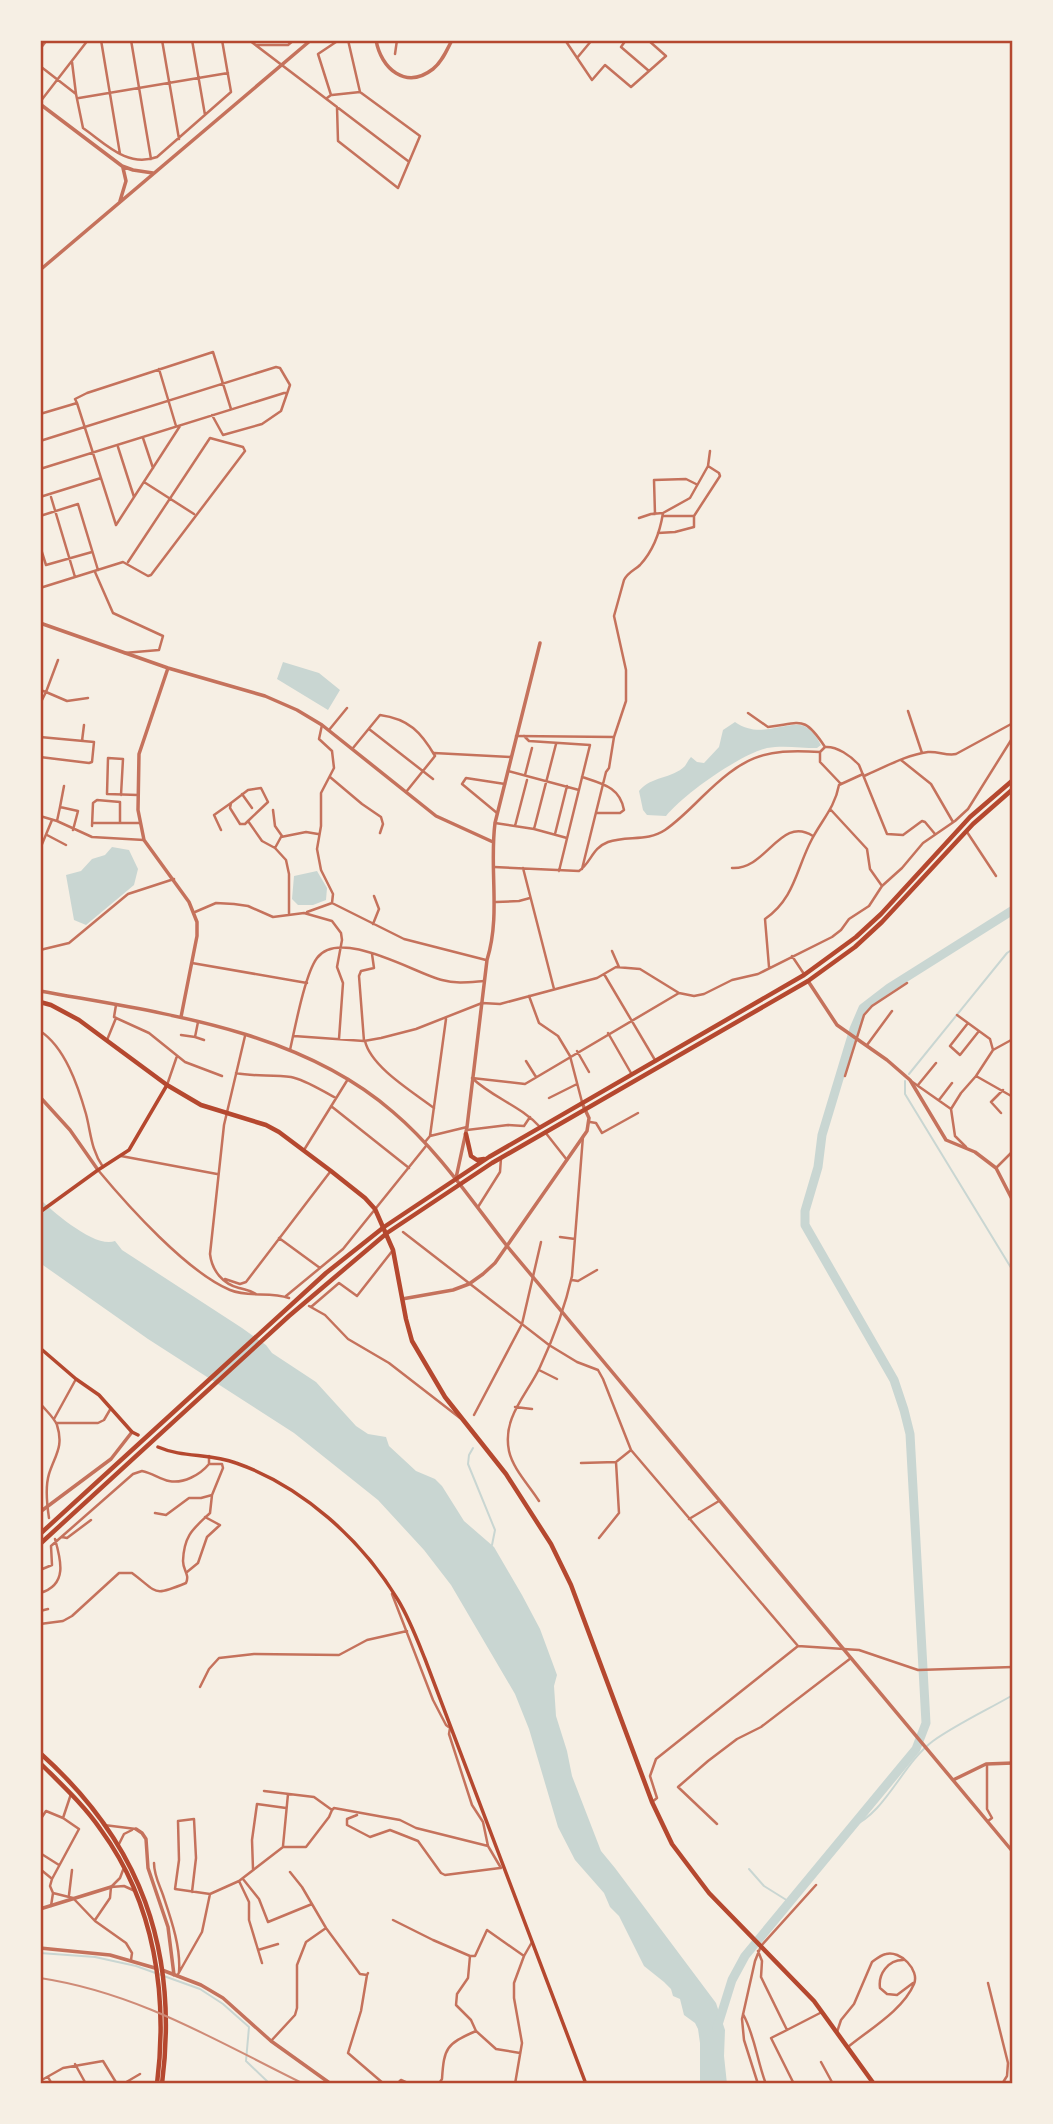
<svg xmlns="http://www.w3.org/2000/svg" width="1053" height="2124" font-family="'Titillium Web',sans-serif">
  <rect width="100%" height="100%" fill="#f6efe4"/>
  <path fill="#c9d6d2" d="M283 662 319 673 340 690 328 710 277 679Z
    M735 722C761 741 789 718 806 727 813 731 817 738 821 745L817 748C801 748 783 745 767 748 739 755 684 794 666 816L647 815 643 810 639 791C651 776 672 779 685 766 687 763 689 759 691 757L697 762 704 763 719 747 723 730Z
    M112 847 129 850 138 869 134 885 86 925 74 920 66 875 81 871 92 859 105 855Z
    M317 871 327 888 326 900 313 905H298L292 899 294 876Z
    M40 1199C53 1212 96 1249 115 1241L122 1250 242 1328 266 1345 272 1353 316 1382 356 1426 368 1434 386 1437 389 1446 416 1471 435 1479 442 1486 464 1521 494 1547 522 1595 540 1629 557 1675 554 1686 556 1716 567 1751 572 1776 601 1851 615 1868 716 2003 725 2030 724 2056 727 2084H700V2043L698 2029 695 2023 684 2015 680 1999 673 1996 671 1989 664 1982 644 1966 619 1916 610 1907 604 1893 575 1860 558 1827 529 1729 515 1694 451 1585 424 1550 378 1500 294 1433 148 1339 40 1263Z"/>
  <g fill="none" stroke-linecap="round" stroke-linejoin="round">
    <path stroke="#c9d6d2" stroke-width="2" d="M909 1074 1007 953 1013 949
      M905 1081V1094L1013 1271
      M473 1448 469 1455 468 1464 495 1530 492 1545
      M851 1827C886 1813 902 1764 933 1741 957 1724 987 1710 1013 1695
      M749 1869 764 1886 788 1901
      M40 1953 95 1957 136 1966 200 1989 223 2004 249 2027 246 2061 270 2084"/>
    <path stroke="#c9d6d2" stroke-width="9" d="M717 2028 732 1980 745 1956 916 1749 926 1723 910 1434 904 1410 894 1380 805 1225V1211L818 1167 822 1135 854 1029 863 1008 889 988 1013 910"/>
    <path stroke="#c5725c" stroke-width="2.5" d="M101 40 120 154
      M131 40 151 159
      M162 40 179 139
      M192 40 205 115
      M249 40 408 161
      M565 40 592 80 605 65 631 87 666 56 648 40
      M626 40 621 47 649 71
      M256 45H288L294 40
      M40 49 47 40
      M395 54 397 40
      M577 58 592 40
      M72 62 76 94
      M40 66 76 94 83 128C106 144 127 168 157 157L231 92 222 40
      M332 95 360 92
      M79 98 228 73
      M327 98 331 95 318 54 339 40
      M40 102 88 40
      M337 107 338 141 398 188 420 136 360 92 348 40
      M159 369 176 426
      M77 403 116 525 180 426
      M40 414 77 403 75 399 87 393 213 352 231 409
      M143 438 153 468
      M40 441 276 367 280 368 290 385 281 411 262 424 223 435 212 415
      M118 447 134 497
      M708 466 710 451
      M40 469 284 393H287
      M144 482 194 514
      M40 497 101 478
      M51 497 75 577
      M655 514 654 480 686 479 696 484
      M40 516 78 504 98 570
      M639 518 651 514 663 513
      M658 533 675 532 694 527V516H663
      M40 546 46 565 92 552
      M95 572 113 613 163 636 159 650 124 653
      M40 588 123 562 148 576 151 575 245 451 243 447 210 438 128 562
      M58 660 46 692 67 701 88 698
      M40 690 46 692 40 704
      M908 711 922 753
      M748 713 768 727C802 723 804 715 825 747
      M322 725 319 739 332 751 334 768 321 793V826L317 849 321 870 333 894 332 903
      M369 729 433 779
      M329 730 347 708
      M516 736 614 737
      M524 736 529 741 590 745 559 871
      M40 737 94 742 92 762 89 763 40 757
      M82 741 84 725
      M353 748 380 715C409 719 421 732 435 756L406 792
      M820 752V762L841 784
      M434 753 511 757
      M901 760 931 784 953 822
      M508 771 579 790
      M525 775 532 748
      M864 776C885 767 906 755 928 752 938 751 946 756 956 754L1013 723
      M330 777 362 804 381 817 383 824 380 833
      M582 777C603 784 620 787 624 810L620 813H597
      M242 794 252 808
      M121 795 123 759 108 758 107 794 138 795
      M60 807 64 786
      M273 810 275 826 282 836
      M831 810 867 849 870 869 882 886
      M497 813 462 784 466 778 505 784
      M40 816 57 821 92 837 144 840
      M57 821 60 807 78 811 73 830
      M248 821 268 802 261 788 248 790 231 803 230 808 240 824H245L248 821 262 841 275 848 286 860 289 874V913
      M94 823H140
      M495 823 534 829 567 838
      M92 826 93 803 97 800 120 802V823
      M515 826 527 780
      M534 829 556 744
      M221 830 214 815 231 803
      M967 832 996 876
      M555 834 567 786
      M47 835 66 845
      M275 848 281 837 306 832 318 834
      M40 849 52 820
      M494 867 579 871C591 863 592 848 608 842 627 835 647 842 665 830 678 821 690 809 701 798 743 757 762 748 820 752L825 747C837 746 851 756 859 765L887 834 903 835 922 821 925 822 935 834
      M523 868 554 989
      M732 868C767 870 780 815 813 836
      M582 869 606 772 609 768 614 737 626 701V670L614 616 624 580C628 572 635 570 640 565 653 551 660 532 663 513L690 498 708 466 719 473 720 476 694 516
      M496 902 519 901 530 898
      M195 912 216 903 234 904 248 906 273 917 304 913 332 921 341 933 342 940 337 967 343 983 339 1039
      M307 912 332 903 404 939 486 960
      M373 924 379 909 374 896
      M40 950 69 943 128 894 174 879
      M612 951 619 967
      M792 956 804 974
      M192 963 307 983
      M769 967 765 919C795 898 796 869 812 839 822 820 835 807 839 785L863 774
      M604 974 655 1060
      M529 996 539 1023 558 1036 570 1056 582 1102
      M116 1005 114 1017 149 1033 185 1062 222 1076
      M957 1015 990 1039 993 1050
      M968 1023 950 1046 960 1055 979 1031
      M40 1031C65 1047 78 1086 86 1114 91 1133 91 1150 103 1167
      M608 1033 631 1073
      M181 1035 195 1037 198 1022
      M245 1036 224 1125 210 1254C212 1271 223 1284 239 1288 246 1290 250 1290 256 1294
      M294 1036 364 1041 381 1038 416 1029 482 1003 500 1004 597 978 616 967 640 969 679 993 694 996 704 994 732 980 758 974 832 937 841 930 849 919 869 906 882 886 902 868 923 843 955 821 968 809 1013 737
      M195 1037 204 1040
      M107 1040 116 1018
      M364 1041 359 976 361 971 374 968 372 954
      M365 1041C371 1067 413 1092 434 1108
      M867 1045 892 1011
      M290 1050C295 1028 305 974 317 958 340 927 416 974 442 980 456 984 470 982 484 981
      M577 1051 589 1072
      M526 1061 536 1077
      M236 1073C254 1077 273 1074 291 1077 306 1080 322 1091 336 1098
      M845 1076 864 1015 872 1006 907 983
      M976 1076 1013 1097
      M472 1078 525 1084 679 993
      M472 1078C493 1098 521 1106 540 1127
      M911 1081 951 1109
      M167 1085 177 1056
      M918 1085 936 1063
      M549 1098 577 1084
      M939 1100 952 1083
      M331 1106 409 1168
      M1001 1113 991 1102 1003 1090
      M590 1122 596 1123 602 1133 638 1113
      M467 1130 508 1125 524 1126 530 1117
      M545 1132 567 1160
      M430 1136 467 1127
      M425 1142 430 1136 446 1019
      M966 1147 955 1136 951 1109 961 1093 976 1076 993 1050 1013 1039
      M304 1150 348 1079
      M121 1156 217 1174
      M996 1168 1013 1151
      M98 1170C128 1206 187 1272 230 1290 249 1298 270 1291 289 1298
      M478 1207 500 1172 501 1158
      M403 1232 549 1345 577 1362 598 1370 603 1379 631 1450 798 1646
      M560 1237 575 1239
      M279 1238 320 1268
      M225 1279 240 1284 246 1282 330 1172
      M572 1280 578 1281 597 1270
      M286 1296 343 1249 426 1146
      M309 1306 325 1315 348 1339 389 1363 460 1418
      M311 1307 339 1283 357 1296 393 1250
      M539 1370 557 1379
      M40 1403C45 1410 54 1417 57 1425 64 1447 55 1455 49 1474 45 1487 47 1505 49 1518
      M515 1407 532 1409
      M474 1415 522 1324 541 1242
      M54 1419 76 1379
      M56 1423H98L104 1420 111 1408
      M581 1463 616 1462
      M539 1501C529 1485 513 1469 509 1451 502 1417 527 1395 540 1367 553 1339 565 1307 572 1276L583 1136
      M155 1513 166 1515 189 1498H201L212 1495
      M689 1519 719 1501
      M62 1537 67 1538 91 1520
      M599 1538 619 1513 616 1462 631 1450
      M40 1570 52 1565 51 1546 133 1474 142 1471C152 1473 160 1479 169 1481 183 1484 200 1475 209 1464
      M187 1572 198 1563 207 1537 220 1525 205 1517
      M40 1593C68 1585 61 1560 55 1539
      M392 1594 433 1700 446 1725 450 1728 449 1734 472 1805 483 1822 488 1846
      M40 1611 48 1609
      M40 1624 63 1621 72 1616 119 1573H132C159 1593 152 1597 186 1583 190 1574 183 1571 183 1561 184 1535 193 1529 210 1513L212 1495 223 1468 222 1464H209V1456
      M200 1687 209 1669 219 1658 254 1654 339 1655 367 1640 407 1631
      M987 1765V1809L992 1818 988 1821
      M264 1791 314 1797 332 1810 334 1808 400 1820 416 1828 488 1846 501 1868
      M652 1802 657 1798 650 1776 656 1759 798 1646 859 1650 918 1670 1013 1667
      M357 1815 347 1819V1825L370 1837 390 1830 418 1841 441 1873 445 1875 500 1868
      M40 1820 46 1811 63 1818 71 1794
      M717 1824 678 1787 708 1761 737 1739 761 1727 851 1658
      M104 1825 136 1829
      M119 1844 124 1834 132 1830
      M283 1846 288 1794
      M40 1853 59 1865
      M154 1863C154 1875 159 1884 163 1895 171 1919 181 1947 179 1972
      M40 1869 51 1878
      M253 1869 252 1840 257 1804 286 1808
      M243 1879 259 1899 268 1922 312 1904
      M239 1881 249 1902V1920L262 1963
      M111 1887 124 1886 135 1891
      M192 1892 196 1858 194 1819 178 1821 179 1860 175 1889 210 1894 239 1881 283 1847H306L329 1817 332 1810
      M53 1893 73 1898 95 1921 126 1943 132 1953 131 1960
      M69 1895 72 1870
      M51 1906 53 1893 50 1886 52 1879 79 1829 63 1818
      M95 1920 110 1898 111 1887 120 1878 123 1870
      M393 1920 433 1940 470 1956
      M326 1928 360 1974 367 1975 368 1973
      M258 1950 278 1944
      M758 1951 762 1961 761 1977 787 2030 771 2038 794 2084
      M903 1960C888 1960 878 1974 880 1988L887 1994 897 1995 913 1983
      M367 1975 361 2011 348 2053 384 2084
      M177 1976 202 1932 210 1894
      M988 1983 1008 2063 1007 2076 1002 2084
      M743 2014C755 2036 757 2061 766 2084
      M787 2030 822 2012
      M837 2032 841 2020 854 2004 872 1962C876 1959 881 1955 886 1954 900 1950 920 1970 914 1984 903 2010 870 2029 848 2047
      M271 2041 295 2015 297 2008V1965L306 1942 326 1928 302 1887 290 1872
      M520 2053 496 2049 476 2031 471 2020 456 2005 457 1994 468 1978 470 1956H475L487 1930 524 1956
      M821 2062 833 2084
      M75 2064 86 2084
      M48 2077 52 2084
      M40 2081 63 2068 103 2061 117 2084
      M123 2084 140 2074
      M397 2084 401 2080 410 2084
      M425 2084H428
      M435 2084 440 2082 442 2079C444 2048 446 2044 476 2031
      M515 2084 522 2043 514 1998V1983L524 1956 532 1942
      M758 2084 744 2040 742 2019 755 1961 761 1946 816 1885"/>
    <path stroke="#c5725c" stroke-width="3.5" d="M376 40C381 69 406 90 433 69 442 62 447 50 452 40
      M40 104 122 166 133 170 153 173
      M120 201 126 181 123 168
      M40 270 311 40
      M40 623 168 668 265 696 297 710 322 725 436 816 493 842
      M168 668 139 754 138 810 144 840 189 902 197 922V936L181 1017
      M808 981 837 1025 887 1060 910 1080 946 1140 975 1152 996 1168 1013 1201
      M40 991C160 1013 298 1029 393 1112 438 1150 471 1200 507 1246L1013 1852
      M40 1097 70 1130 98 1170
      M456 1178 467 1127 487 960C501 915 489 869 495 823L540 643
      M402 1299 453 1290 469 1284 483 1274 495 1263 587 1131 589 1118 582 1103
      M40 1512 111 1459 132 1432
      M953 1780 986 1764 1013 1763
      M136 1829 142 1833 146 1839 148 1868 168 1927 174 1975
      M40 1909 111 1887
      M40 1948 110 1955 155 1968
      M162 1970 201 1985 223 1998 271 2041 331 2084"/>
    <path stroke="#b5482f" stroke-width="3.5" d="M40 1212 98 1170 129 1150 167 1085
      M40 1348 76 1379 99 1395 132 1432 138 1435
      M158 1447C183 1458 210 1453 236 1463 302 1486 362 1540 398 1600 409 1618 417 1639 425 1659L586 2084"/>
    <path stroke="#b5482f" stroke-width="4.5" d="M466 1134 471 1156 477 1160 484 1159
      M40 1534 326 1273 384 1227 489 1157 804 975 856 937 881 914 970 817 1013 780
      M40 1544 289 1316 387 1233 492 1163 808 981 855 947 882 922 973 824 1013 789"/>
    <path stroke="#b5482f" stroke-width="4.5" d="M40 1002 51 1005 79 1020 167 1085 201 1105 266 1125 279 1132 331 1171 365 1198 375 1209 393 1250 406 1319 412 1341 445 1397 506 1474 551 1544 571 1585 652 1802 672 1844 709 1893 814 2001 874 2084
      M40 1753C141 1843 179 1950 162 2084
      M40 1763C61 1784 84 1805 101 1830 155 1904 168 1995 157 2084"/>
    <path stroke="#cf8b77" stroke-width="2" d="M40 1978C139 1993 216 2041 304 2084"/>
  </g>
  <rect width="1053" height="2124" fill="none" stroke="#f6efe4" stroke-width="84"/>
  <rect x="42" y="42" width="969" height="2040" fill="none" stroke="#b5482f" stroke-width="2.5"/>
</svg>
